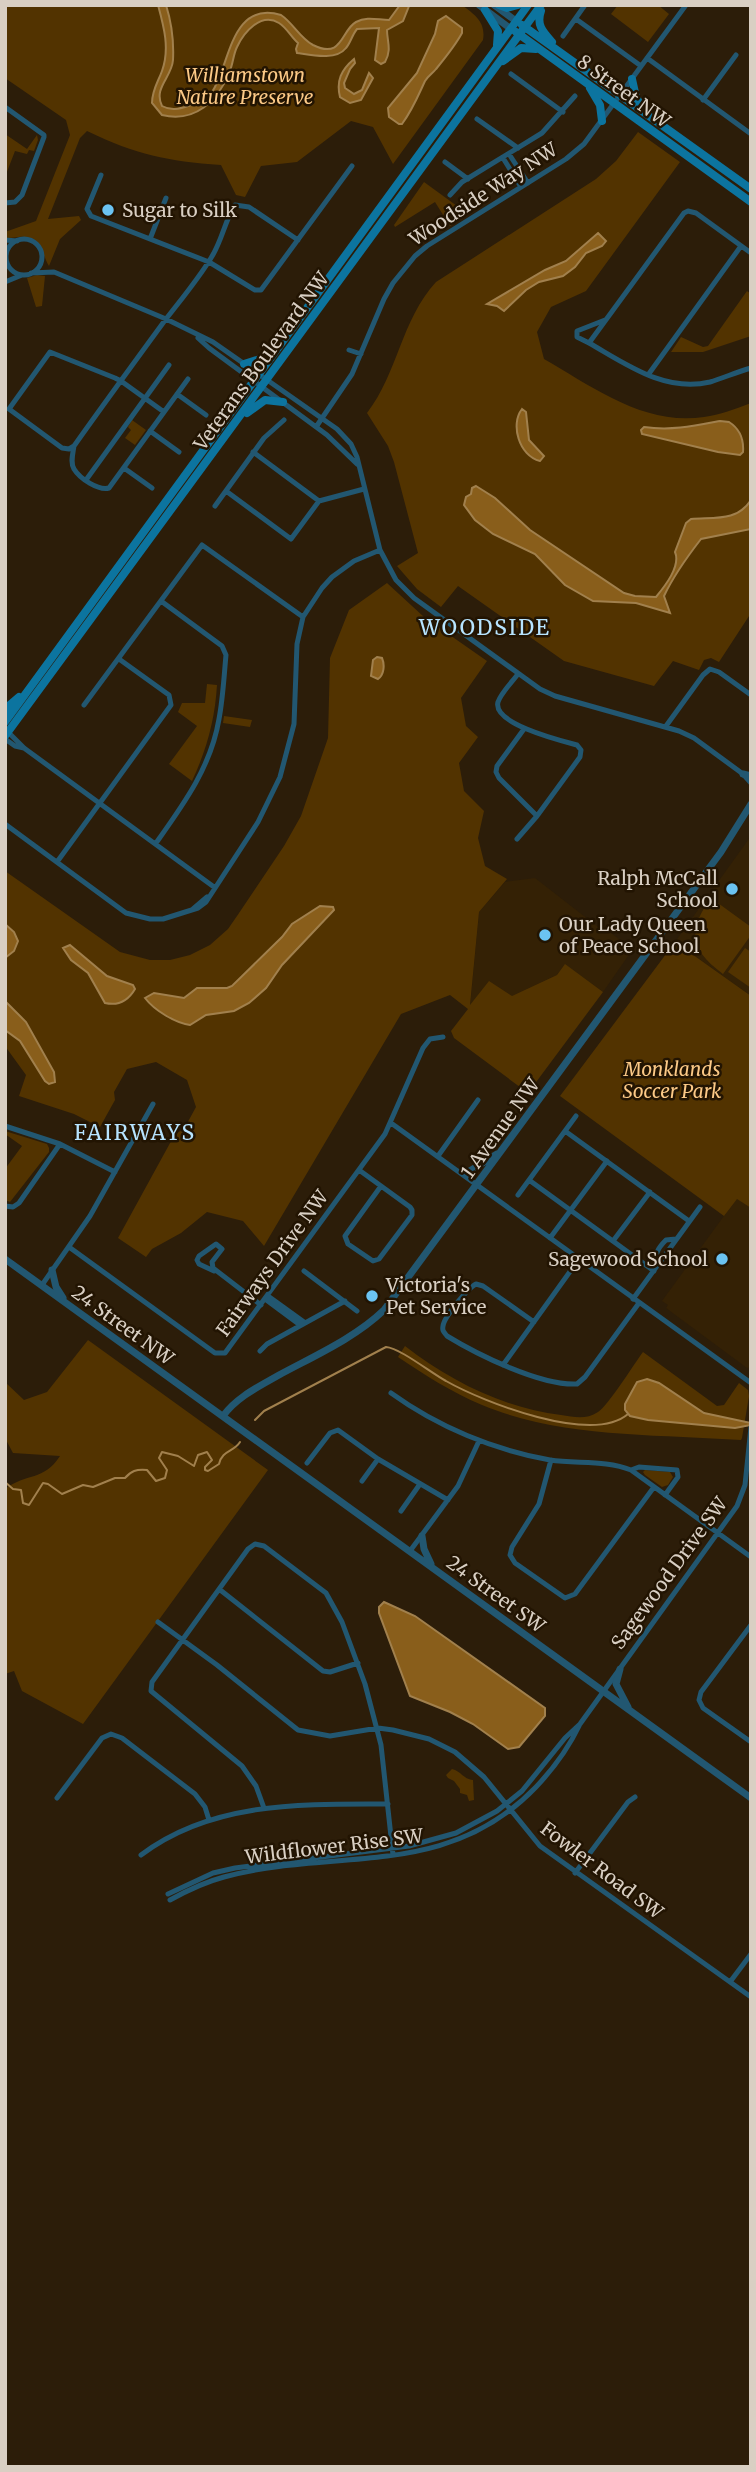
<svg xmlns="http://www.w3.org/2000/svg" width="756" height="2472" font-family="Merriweather,serif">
  <rect width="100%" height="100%" fill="#2c1d09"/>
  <path fill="#342105" d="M751 836V996L675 942Z
    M535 878 598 927 601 926 626 944 635 946 603 992 565 965 557 975 511 997 470 1007 479 912 505 882Z
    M737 1198 751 1208V1367L747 1368 666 1308 668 1305 662 1301Z"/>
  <path fill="#523300" d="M5 5H462C475 15 486 22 483 40L393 164 373 127 351 121 297 162 261 166 245 197 236 195 221 165C167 161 137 155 87 131L80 138 48 219 79 216 81 220 60 239 49 266C42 255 42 238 25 237 19 236 14 238 8 238L5 237V232L36 221 70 135 66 120 5 78Z
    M618 5H658L669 14 648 42 611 14Z
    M638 132 680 162 586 291 551 307 537 332 544 359C593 387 644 426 704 417 720 415 735 409 751 403V613L719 662 711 658 704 660 699 670 673 661 654 686 564 661 458 586 441 607 417 589 397 566 418 553 394 462 388 446 367 413C398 373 401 320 436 282L596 179 616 161Z
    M5 134 27 149 37 135 38 140 34 151 29 150 27 154 15 151 5 177Z
    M424 182 457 206 465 217 450 226 435 202 395 227 394 225Z
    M37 275 45 276 42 306 36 307 27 278Z
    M747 291 751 294V336L703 352H671L681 337 703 347 708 346Z
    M132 420 146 430 135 445 125 438 131 430 128 427Z
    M387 583 424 617 487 661 461 698 466 726 478 737 459 763 464 791 484 811 478 838 485 866 507 879 479 912 470 1005 489 981 512 996 557 975 565 964 603 992 528 1093 454 1038 451 1031 468 1009 450 995 401 1014 264 1246 243 1221 207 1212 181 1233 152 1249 146 1257 118 1238 175 1134 184 1129 196 1107 187 1080 156 1062 127 1069 114 1092 115 1100 100 1127 74 1114 19 1096 26 1075 5 1046V871L120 952 150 960H170L190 955 210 945 228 929 237 916 284 846 301 816 328 738 330 658 349 610Z
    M207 684 217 685C215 719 207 749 192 781L169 764 197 726 178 712 182 703H205Z
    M224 716 252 720 250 727 223 723Z
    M711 898 751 927V935L723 974C690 950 687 931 711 898Z
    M675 942 751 996V1208L737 1199 724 1216 560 1096Z
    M745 948 751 952V988L728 972Z
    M5 1131 47 1144 49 1148V1152L10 1202 5 1200V1169L22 1146 5 1134Z
    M88 1340 268 1470 83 1724 22 1691 14 1671 5 1674V1489C26 1473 44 1481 60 1456L13 1453 5 1438V1382L24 1400 47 1392Z
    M405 1346C450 1381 504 1408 561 1415 574 1417 586 1420 598 1412 608 1406 634 1364 643 1352L717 1406 724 1405 739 1383 748 1390 749 1396 742 1438 741 1440C656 1434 561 1438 482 1405 451 1392 425 1375 398 1357Z
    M645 1470 670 1472 673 1477 668 1485 662 1487 645 1475 643 1472Z
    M452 1769C461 1771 463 1779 473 1780L474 1800 469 1801 467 1795 460 1793V1789L454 1781 448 1778 446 1775Z"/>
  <path fill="#895e1b" stroke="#a1804d" stroke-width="2" d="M158 5H166C172 24 174 40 173 60 172 77 153 88 162 106 171 111 179 109 188 106 197 103 206 99 212 92 230 66 230 0 281 15 293 23 300 38 313 45 343 60 341 30 356 22 367 16 378 20 389 20L400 5 409 6 403 21 387 30C387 41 392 50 385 62L381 64 375 60 379 28 357 29C352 35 351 42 346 48 336 61 311 55 297 53L296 49 298 43C291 37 287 28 279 23 261 12 244 32 237 47 233 55 233 65 229 73 218 101 195 123 162 115L152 103C152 90 158 82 162 71 170 49 164 27 158 5Z
    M446 16 462 28V33C455 46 445 58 436 69 433 73 428 76 425 81 418 96 413 109 402 124H399L389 117 388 108 417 73 435 34 438 21Z
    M354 59 355 63 350 69 344 83 345 88 354 94 362 90 369 73 373 78 361 100 350 103 340 97C336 81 341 70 354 59Z
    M598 233 606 241 602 246 586 253 575 267 563 276 539 282 526 290 504 311 497 306 487 304 545 270 566 261Z
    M522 409 526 412 529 440 544 456 540 461C519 456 510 424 522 409Z
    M720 421 729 422C740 429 744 439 743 452L740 455 718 452 642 434 641 430 644 427C671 431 694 426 720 421Z
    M476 486 495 498 530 530 624 593 635 596 656 597C665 586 681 566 675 552L686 523 691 519C714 517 737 522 751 500V529L701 539C687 557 674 575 664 596L670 613 636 603 593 601 565 585 535 554 493 534 475 520 464 505 466 497 471 494 472 488Z
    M377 657 382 658C385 665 384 675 378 679L371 676 373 660Z
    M320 906 333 907 334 910 282 965 266 988 249 1003 234 1011 206 1015 190 1025C175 1023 154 1010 145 998L154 993 184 998 197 988H227L232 986 282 937 292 924Z
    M5 924 14 932 18 941 14 951 5 958Z
    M70 945 107 976 133 985 135 989C128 1001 118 1006 105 1003L88 973 71 960 63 948Z
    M5 1001 26 1022 54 1072 55 1082 49 1084 45 1081 20 1041 5 1030Z
    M647 1379 659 1383 704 1413 751 1423V1425L735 1428 648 1420 630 1416 625 1410V1404L637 1382Z
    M384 1602 415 1616 545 1708V1716L519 1747 508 1749 473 1724 450 1712 410 1696 379 1613V1607Z"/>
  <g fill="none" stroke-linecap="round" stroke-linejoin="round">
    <path stroke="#a1804d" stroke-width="2" d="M255 1420 264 1411 386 1347C400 1348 431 1373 446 1381 483 1402 592 1445 628 1414
      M5 1482 13 1489 21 1490 23 1503 29 1505 43 1483 48 1484 62 1494 83 1485 93 1487 115 1478H125C131 1471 136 1469 147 1470L156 1481 165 1478 167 1470 159 1458 162 1452 178 1456 194 1466 198 1455 207 1452 212 1460 205 1467V1470L208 1471 219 1464C222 1450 234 1452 240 1442"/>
    <path stroke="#225771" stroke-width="5" d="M576 19 641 66
      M563 36 585 5
      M647 58 751 134
      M511 74 563 112
      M703 100 736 55
      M5 107 44 135V137L22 195 15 202 5 203
      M477 119 518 148
      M509 154 528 183
      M503 158 521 187
      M445 162 468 179
      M101 175 87 209 91 216 209 262 255 290H261L352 166
      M450 195 462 182 542 133 575 96
      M150 239 166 198
      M6 257a18 18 0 1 1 36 0a18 18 0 1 1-36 0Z
      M5 240 17 241
      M751 253 696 213 688 211 684 213 589 343C626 364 665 393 710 382 723 378 737 372 751 368
      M31 273 54 272 166 319 213 342 337 429 351 444 357 457 380 550 396 580 414 598 540 689 555 696 679 731 694 738 743 774
      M5 282 22 275
      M198 338 209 348 327 435 357 464
      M589 343 577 337V331L605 320
      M349 350 361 354
      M648 375 741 246
      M177 394 206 415
      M164 412 121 381 115 378 50 352 9 409 62 448 69 449 74 446C103 405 133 364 163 323 179 302 197 281 211 258 222 241 225 220 235 205L249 207 298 240
      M316 427 352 374 384 299 393 283 415 256 427 246 566 159 584 144 686 5
      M150 431 179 452
      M74 446C73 453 70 463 74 469 80 479 99 491 109 488L188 379
      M253 452 319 501
      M124 468 152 488
      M86 480 169 365
      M226 491 291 539 319 501 364 489
      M215 506 264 438 284 420
      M518 674C512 682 501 693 498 702 492 724 562 741 577 745L581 750 580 757 537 816 499 778 496 772 497 766 524 729
      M84 705 202 545 303 617
      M666 726 703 675 710 669 719 672 751 695
      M7 731 24 748 214 887
      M5 739 15 746 24 748
      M743 774 751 783
      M5 824 126 913 150 919H163L198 908 206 902 258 822 280 777 294 724 297 644 303 617 322 588 332 577 354 561 380 550
      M517 839 537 816
      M156 843C183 805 211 767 219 719 223 698 224 676 226 655L222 646 161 601
      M57 862 171 705 169 695 119 659
      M193 909 207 897
      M391 1123 751 1383
      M5 1126 60 1144 115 1172
      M565 1131 689 1221
      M438 1156 478 1100
      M359 1170 410 1207 412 1210V1215L379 1259 373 1261 348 1244 345 1236 381 1186
      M529 1180 654 1271
      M518 1195 576 1116
      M5 1206 13 1207 19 1203 60 1144
      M550 1238 607 1161
      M613 1241 650 1192
      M69 1247 215 1353H225L385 1134 423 1048 430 1039 443 1037
      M658 1265C654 1254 658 1248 666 1240L676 1239
      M214 1271 199 1264 197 1260 199 1256 216 1244 222 1249 212 1262 213 1268 261 1305
      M304 1271 357 1311
      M42 1285 90 1216 153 1104
      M268 1296 304 1322
      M265 1299 300 1325
      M633 1299 700 1207
      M534 1322 483 1286 476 1284C468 1288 444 1317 443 1326 442 1331 444 1332 447 1336 478 1355 541 1386 577 1384L585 1377 639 1303
      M260 1351 267 1344 345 1301
      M503 1365 579 1259
      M391 1393C438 1427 494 1450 550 1460 577 1464 606 1460 631 1470L751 1557
      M551 1460 539 1504 512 1547 510 1555 515 1563 565 1598 575 1594 654 1487
      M307 1463 330 1433 338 1430 378 1459 448 1500
      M631 1470 639 1467 677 1470 678 1477 665 1495
      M362 1481 378 1459
      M401 1511 420 1484
      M410 1551 458 1486 479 1441
      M219 1589 323 1671 330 1672 358 1663
      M158 1622 217 1665 298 1730 330 1736 378 1728 393 1730 429 1739 455 1752 484 1777 540 1846 751 1997
      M751 1625 701 1692 699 1700 703 1708 751 1742
      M57 1798 102 1738 111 1734 122 1738 195 1794 205 1807 209 1820
      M264 1808 256 1786 242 1766 151 1691 152 1682 248 1549 255 1544 264 1546 326 1593 342 1622 365 1684 381 1745 393 1855
      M141 1855C212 1801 304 1804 388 1804
      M575 1873 628 1802 635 1797
      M168 1894 213 1873 235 1868 409 1846 456 1833 497 1811 522 1791 565 1738 580 1724 737 1506 745 1485 751 1427
      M170 1900C188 1890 205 1882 224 1877 335 1847 446 1881 536 1787 553 1769 568 1749 579 1726
      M730 1982 751 1954"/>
    <path stroke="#225771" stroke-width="7" d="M479 5 511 29
      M494 5 516 21
      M743 774 751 776
      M465 1174 497 1154
      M5 1259 751 1798
      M52 1270 56 1287 63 1298
      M223 1416C237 1397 258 1387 279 1375 314 1356 355 1338 384 1310L721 852 751 804
      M422 1536 424 1549 431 1564
      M620 1669 616 1684 628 1707"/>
    <path stroke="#0c749f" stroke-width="8" d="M499 5 507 8 518 5
      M485 10 498 31 497 45
      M541 11C536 25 543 32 552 42
      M522 25 751 189
      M516 32 751 202
      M503 61 521 48 536 49
      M632 79 636 97 642 108
      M590 88 600 105 602 121
      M244 364 260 359 272 349
      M247 413 265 400 283 402
      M5 709 19 697
      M5 722 528 5
      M5 736 541 5"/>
  </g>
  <g fill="#6bc3f2" stroke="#221402" stroke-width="2.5">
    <circle cx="108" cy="210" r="7"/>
    <circle cx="732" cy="889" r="7"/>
    <circle cx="545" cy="935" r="7"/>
    <circle cx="722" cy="1259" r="7"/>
    <circle cx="372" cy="1296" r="7"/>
  </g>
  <g text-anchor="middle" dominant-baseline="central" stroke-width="5" stroke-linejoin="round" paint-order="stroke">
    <g font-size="19" font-style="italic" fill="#fcc986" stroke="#221402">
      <text x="245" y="75">Williamstown<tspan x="245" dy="22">Nature Preserve</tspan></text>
      <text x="672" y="1069">Monklands<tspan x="672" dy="22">Soccer Park</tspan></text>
    </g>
    <g font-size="19" fill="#d9cfc3" stroke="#221402">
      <text transform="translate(624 91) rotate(36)">8 Street NW</text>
      <text transform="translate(483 194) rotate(-33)">Woodside Way NW</text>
      <text transform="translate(261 361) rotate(-54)">Veterans Boulevard NW</text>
      <text transform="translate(500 1128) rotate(-54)">1 Avenue NW</text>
      <text transform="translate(272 1263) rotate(-54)">Fairways Drive NW</text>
      <text transform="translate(123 1325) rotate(36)">24 Street NW</text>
      <text transform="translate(669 1573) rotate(-54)">Sagewood Drive SW</text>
      <text transform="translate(496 1594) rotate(36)">24 Street SW</text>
      <text transform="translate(334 1846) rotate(-7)">Wildflower Rise SW</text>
      <text transform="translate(602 1870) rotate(37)">Fowler Road SW</text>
    </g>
    <g font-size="19" fill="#d9cfc3" stroke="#221402" text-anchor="start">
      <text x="122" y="210">Sugar to Silk</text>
      <text x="718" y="878" text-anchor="end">Ralph McCall<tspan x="718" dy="22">School</tspan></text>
      <text x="559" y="924">Our Lady Queen<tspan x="559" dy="22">of Peace School</tspan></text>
      <text x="708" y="1259" text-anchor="end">Sagewood School</text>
      <text x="386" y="1285">Victoria's<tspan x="386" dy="22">Pet Service</tspan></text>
    </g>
    <g font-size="21" letter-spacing="2" fill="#b7e4ff" stroke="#221402">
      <text x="485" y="627">WOODSIDE</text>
      <text x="135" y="1132">FAIRWAYS</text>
    </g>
  </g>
  <rect width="756" height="2472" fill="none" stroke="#d9cfc3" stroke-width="14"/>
</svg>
